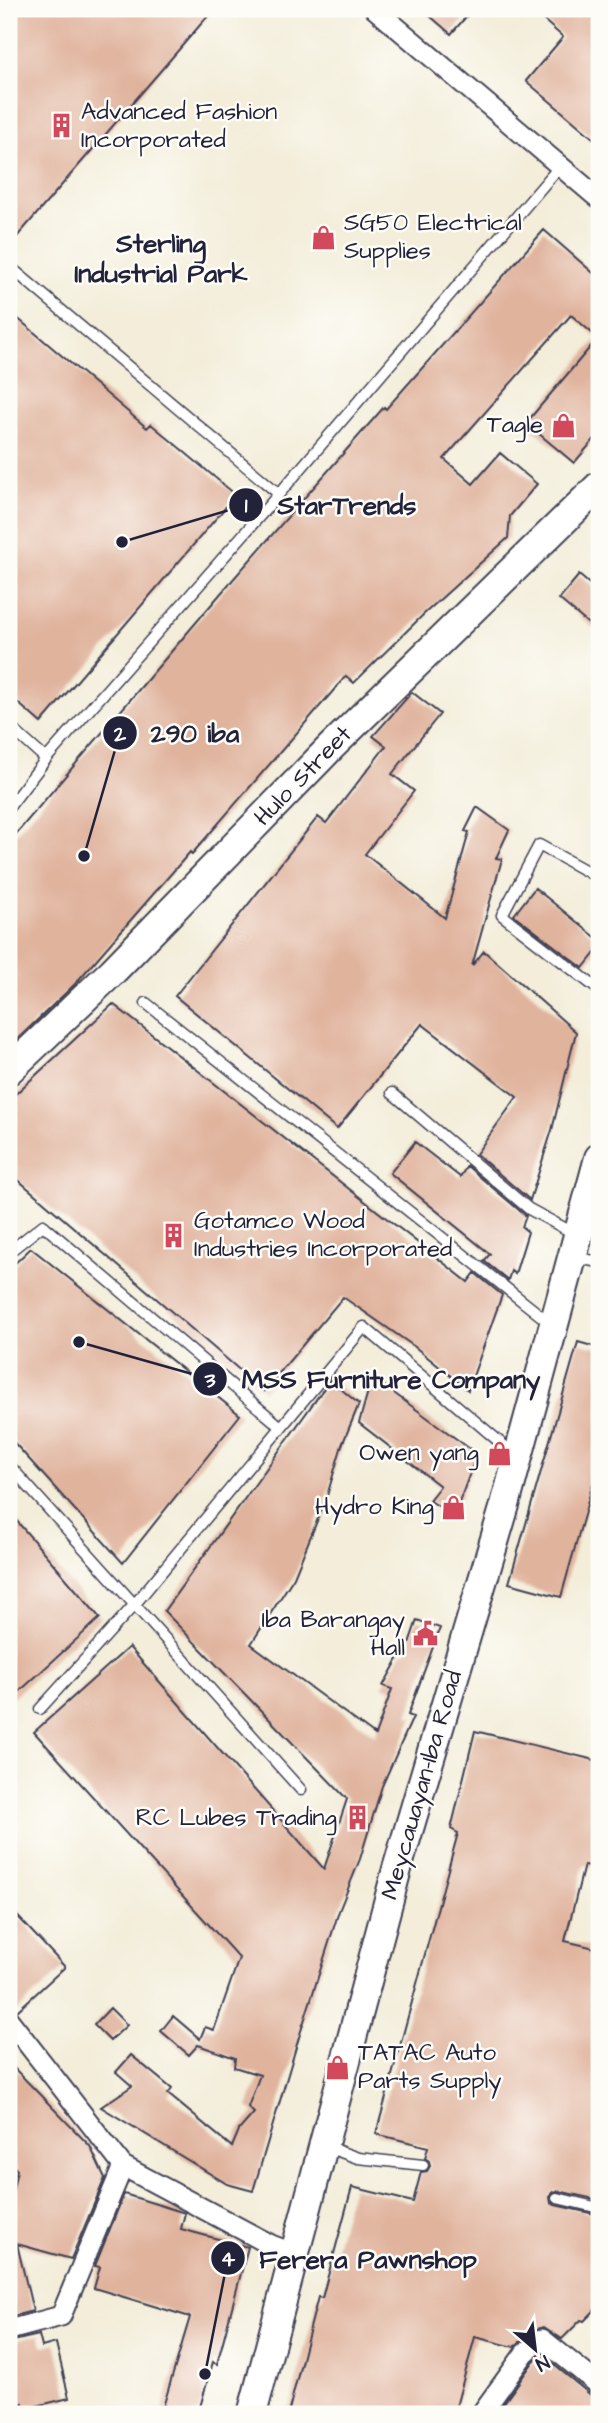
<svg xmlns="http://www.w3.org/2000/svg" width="608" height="2423" font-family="'Architects Daughter',sans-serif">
  <rect width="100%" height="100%" fill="#fdfcf7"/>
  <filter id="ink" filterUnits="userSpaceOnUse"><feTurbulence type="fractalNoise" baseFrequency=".0143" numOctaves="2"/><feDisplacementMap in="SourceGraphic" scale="14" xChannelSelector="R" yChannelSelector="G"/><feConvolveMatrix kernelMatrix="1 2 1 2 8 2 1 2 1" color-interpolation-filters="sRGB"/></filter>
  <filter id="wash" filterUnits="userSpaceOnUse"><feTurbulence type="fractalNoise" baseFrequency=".00686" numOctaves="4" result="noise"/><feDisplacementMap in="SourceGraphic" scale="28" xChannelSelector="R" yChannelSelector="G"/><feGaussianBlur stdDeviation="1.57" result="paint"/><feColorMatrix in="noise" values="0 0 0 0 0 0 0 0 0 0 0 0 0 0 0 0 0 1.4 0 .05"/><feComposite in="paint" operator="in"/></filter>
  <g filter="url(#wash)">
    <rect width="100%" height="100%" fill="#f3edd9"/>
    <g id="blocks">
      <path fill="#e0b39d" d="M9 9H214L9 246Z
        M422 9H473L451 34Z
        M531 9H599V143L526 81 563 37Z
        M544 230 599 278V434L574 463 526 423 598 338 571 315 444 459 473 484 500 453 537 484 510 516 508 538 424 614 354 683 346 676 192 854 190 852 75 984 9 1047V842L222 592 384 407 386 409Z
        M9 311 147 428 151 424 236 495 41 723 9 695Z
        M579 575 599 592V633L559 599Z
        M412 692 440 714 392 774 414 791 365 854 445 918 469 832 465 831 477 807 509 830 496 858 502 859 472 966 484 951 576 1032 552 1130 530 1200 476 1154 517 1097 422 1024 337 1129 175 996 318 817 326 823 386 746 373 736Z
        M535 888 599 940V948L583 968 514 915Z
        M113 1004 468 1282 475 1273 502 1295 468 1390 415 1347 343 1297 264 1391 9 1172V1100Z
        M415 1142 460 1177 467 1166 526 1216 522 1227 528 1232 515 1274 511 1271 508 1280 484 1261 490 1254 390 1173Z
        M31 1248 240 1415 123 1563 9 1437V1269Z
        M578 1342 599 1348V1462L561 1597 509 1583Z
        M372 1377 477 1454 454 1516 429 1500 440 1486 359 1423Z
        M330 1380 359 1404 342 1445 326 1499 294 1577 251 1644 375 1735 392 1689 383 1686 402 1652H406L417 1620 440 1628 408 1715 413 1717 382 1786 360 1859 339 1911 300 2034 253 2191 227 2184 101 2107 132 2086 116 2072 131 2055 172 2089 168 2094 232 2147 239 2130 254 2113 248 2107 260 2075 234 2067 235 2058 198 2045 189 2055 161 2031 173 2016 200 2039 205 2027 214 2030 239 1958 34 1732 129 1647 324 1869 347 1799 164 1611Z
        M9 1512 100 1618 9 1701Z
        M475 1731 599 1761V1867L584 1865 565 1941 599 1949V2200L558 2191 552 2192 550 2197 551 2203 555 2205 599 2215V2306L584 2321 581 2320 562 2339 544 2327 534 2330 514 2347 475 2337 454 2414H288L318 2297 322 2298 352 2187 413 2202 421 2172 427 2171 430 2166 429 2161 425 2158 428 2147 376 2134 458 1833 451 1829Z
        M9 1907 65 1967 17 2011 9 2008Z
        M110 2008 127 2025 110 2041 94 2025Z
        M9 2063 90 2146 105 2178 71 2259 17 2244 33 2311 9 2317V2208L17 2170 9 2161Z
        M124 2194 185 2213 181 2229 248 2247 217 2364 213 2362 198 2414H161L190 2317 94 2288 100 2267 95 2266Z
        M39 2335 42 2347 56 2343 69 2398 24 2409 23 2403 9 2407V2342Z
        M542 2355 591 2395 599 2397V2414H496L534 2361Z"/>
    </g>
  </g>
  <g filter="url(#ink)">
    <use href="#blocks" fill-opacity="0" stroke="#414053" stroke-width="2"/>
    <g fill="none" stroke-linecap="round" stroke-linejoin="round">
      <defs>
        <path id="lane" d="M9 266 279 494
          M9 726 46 759
          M9 807 46 759 279 494 560 166
          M599 878 539 845 502 915 599 990
          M146 1003 550 1323
          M392 1093 529 1209 577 1235
          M9 1252 43 1225 281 1427
          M573 1257 599 1262
          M9 1465 301 1790
          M40 1709 135 1604 364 1327 515 1455
          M327 2147 358 2158 423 2165
          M557 2198 599 2208"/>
        <path id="street" d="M375 9 599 199
          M9 2020 123 2166 271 2245 295 2254
          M9 2330 61 2316 123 2166
          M481 2414 525 2353 542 2339 599 2385"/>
        <path id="secondary" d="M9 1070 112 972 331 747 599 486
          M252 2414 397 1869 505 1505 599 1158"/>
      </defs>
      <use href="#lane" stroke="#414053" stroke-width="13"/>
      <use href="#street" stroke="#414053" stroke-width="23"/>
      <use href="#secondary" stroke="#414053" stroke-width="32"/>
      <use href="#lane" stroke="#fff" stroke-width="10"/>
      <use href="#street" stroke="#fff" stroke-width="19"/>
      <use href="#secondary" stroke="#fff" stroke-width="28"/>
    </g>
  </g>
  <defs>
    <symbol id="building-bare" viewBox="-9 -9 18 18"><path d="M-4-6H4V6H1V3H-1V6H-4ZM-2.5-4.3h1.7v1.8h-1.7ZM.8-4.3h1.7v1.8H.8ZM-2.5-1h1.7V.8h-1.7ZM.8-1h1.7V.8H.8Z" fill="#d1495b" stroke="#fdfcf7" stroke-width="2.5" paint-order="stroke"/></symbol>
    <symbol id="shop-bare" viewBox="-9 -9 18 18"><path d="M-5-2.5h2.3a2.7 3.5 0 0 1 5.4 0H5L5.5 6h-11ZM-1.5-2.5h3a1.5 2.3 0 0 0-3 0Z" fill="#d1495b" stroke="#fdfcf7" stroke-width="2.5" paint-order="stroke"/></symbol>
    <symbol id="civic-bare" viewBox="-9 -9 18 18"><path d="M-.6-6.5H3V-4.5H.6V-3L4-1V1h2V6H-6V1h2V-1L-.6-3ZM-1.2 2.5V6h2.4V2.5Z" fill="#d1495b" stroke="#fdfcf7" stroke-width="2.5" paint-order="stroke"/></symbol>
  </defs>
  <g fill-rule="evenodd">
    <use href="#building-bare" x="44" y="108" width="35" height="35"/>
    <use href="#shop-bare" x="306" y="220" width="35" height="35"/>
    <use href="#shop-bare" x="546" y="408" width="35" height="35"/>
    <use href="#building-bare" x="156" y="1218" width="35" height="35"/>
    <use href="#shop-bare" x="482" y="1436" width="35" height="35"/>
    <use href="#shop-bare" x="436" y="1490" width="35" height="35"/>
    <use href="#civic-bare" x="408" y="1616" width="35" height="35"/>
    <use href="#building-bare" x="340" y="1800" width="35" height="35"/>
    <use href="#shop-bare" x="320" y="2050" width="35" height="35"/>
  </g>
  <g text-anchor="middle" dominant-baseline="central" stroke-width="5" stroke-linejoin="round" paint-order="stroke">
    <g font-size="24" fill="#22223b" stroke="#fdfcf7" text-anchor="end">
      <text x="81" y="112" text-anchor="start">Advanced Fashion<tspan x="81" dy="28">Incorporated</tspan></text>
      <text x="344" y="223" text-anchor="start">SG50 Electrical<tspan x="344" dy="28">Supplies</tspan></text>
      <text x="543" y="425">Tagle</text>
      <text x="194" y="1221" text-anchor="start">Gotamco Wood<tspan x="194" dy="28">Industries Incorporated</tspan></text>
      <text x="479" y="1453">Owen yang</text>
      <text x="434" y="1507">Hydro King</text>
      <text x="405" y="1620">Iba Barangay<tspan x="405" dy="28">Hall</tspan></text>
      <text x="337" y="1818">RC Lubes Trading</text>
      <text x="358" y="2053" text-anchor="start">TATAC Auto<tspan x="358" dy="28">Parts Supply</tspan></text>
    </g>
    <g font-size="24" fill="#22223b" stroke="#fdfcf7">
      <text transform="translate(303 776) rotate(-46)">Hulo Street</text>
      <text transform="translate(422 1785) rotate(-74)">Meycauayan-Iba Road</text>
    </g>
    <g font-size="26" font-weight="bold" fill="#22223b" stroke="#fdfcf7">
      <text x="161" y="244">Sterling<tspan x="161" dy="30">Industrial Park</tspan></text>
    </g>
  </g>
  <path fill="none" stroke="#22223b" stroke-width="2.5" d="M122 542L246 505M84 856L120 733M79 1342L210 1379M205 2374L228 2258"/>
  <g fill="#22223b" stroke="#fdfcf7" stroke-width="2.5">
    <circle cx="122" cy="542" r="7"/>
    <circle cx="84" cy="856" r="7"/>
    <circle cx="79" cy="1342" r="7"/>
    <circle cx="205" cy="2374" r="7"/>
    <circle cx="246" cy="505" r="18"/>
    <circle cx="120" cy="733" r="18"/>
    <circle cx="210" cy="1379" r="18"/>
    <circle cx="228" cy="2258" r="18"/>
  </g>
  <g font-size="21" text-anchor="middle" font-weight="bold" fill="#fff">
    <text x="246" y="512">1</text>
    <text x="120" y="741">2</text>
    <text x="210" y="1387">3</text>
    <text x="228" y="2266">4</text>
  </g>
  <g font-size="26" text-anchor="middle" font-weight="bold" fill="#22223b" stroke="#fdfcf7" stroke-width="5" stroke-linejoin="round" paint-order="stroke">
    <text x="347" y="514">StarTrends</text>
    <text x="195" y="742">290 iba</text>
    <text x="391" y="1388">MSS Furniture Company</text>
    <text x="368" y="2268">Ferera Pawnshop</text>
  </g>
  <rect width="608" height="2423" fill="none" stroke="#fdfcf7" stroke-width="35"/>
  <g transform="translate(535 2349) rotate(152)" stroke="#fdfcf7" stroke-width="5" paint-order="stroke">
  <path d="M0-5L12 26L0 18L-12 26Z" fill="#22223b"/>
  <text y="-10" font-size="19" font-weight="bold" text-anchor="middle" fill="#22223b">N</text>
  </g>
</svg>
